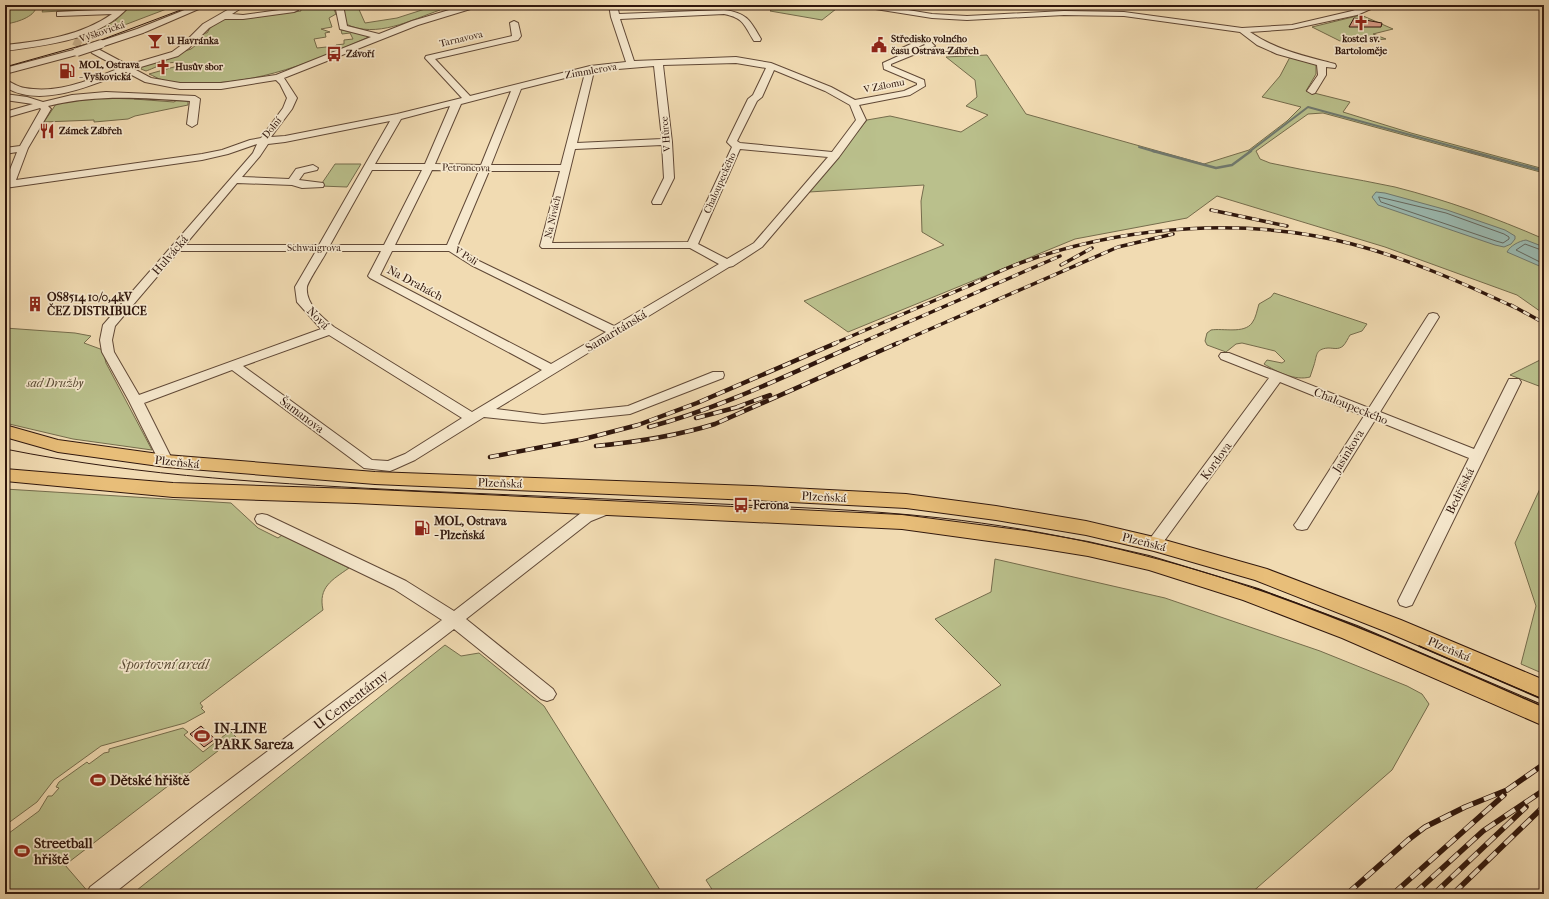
<svg xmlns="http://www.w3.org/2000/svg" width="1549" height="899" font-family="'IM FELL French Canon',serif">
  <rect width="100%" height="100%" fill="#f1dbb2"/>
  <filter id="stains"><feTurbulence type="fractalNoise" baseFrequency=".005" numOctaves="4"/><feColorMatrix values="0 0 0 0 .2 0 0 0 0 .09 0 0 0 0 .02 0 0 0 .5 -.17"/></filter>
  <radialGradient id="worn" r=".72"><stop offset=".6" stop-color="#630" stop-opacity="0"/><stop offset="1" stop-color="#630" stop-opacity=".3"/></radialGradient>
  <path fill="#bac08c" stroke="#756c4c" d="M20 5H121L119 8 42 12 44 8 36 7C35 17 15 23 5 24V6Z
    M132 5H177L106 32 81 40 80 38V36L115 21Z
    M301 5H332L336 14 329 18 332 27 321 29 330 32 325 33 326 37 314 39 317 48 336 46V45L344 44V40L353 39 350 33 342 34 341 30H342L371 36C315 61 258 85 196 83 185 83 174 83 163 80 158 79 154 76 149 74L181 65C172 58 155 68 146 71L141 69 142 66 191 49 196 45 192 44 203 33H207L210 28 222 19 250 18 301 11 300 6Z
    M342 5H357L365 23 397 18 425 9 423 5 440 10C411 20 376 39 346 24Z
    M777 5H816L836 9 822 20 770 11Z
    M1361 15 1393 29 1373 34 1386 39 1344 43 1312 27Z
    M987 55 1026 114 1204 164 1249 150 1287 121 1301 107 1262 97 1280 76 1290 57 1316 64V74L1306 91 1350 102 1343 112 1411 133 1544 169V173L1323 113 1308 114 1256 151 1260 159 1270 163C1311 172 1353 178 1395 187 1446 200 1496 218 1544 239V314L1517 295 1385 247 1217 196 1187 218 1075 239 848 332 804 301 944 245 922 232 921 201 924 185 809 192 867 120 890 116 961 132 988 115 966 106 977 97 975 80 946 57Z
    M97 97H136L134 99 174 102 177 100H188V105L135 116 128 119 94 122V120L44 122 56 104 72 100Z
    M335 164H361L347 187 320 186Z
    M1274 293 1367 324 1362 331 1350 335C1348 338 1346 343 1343 346 1338 350 1334 348 1328 348 1315 349 1317 356 1314 365 1313 369 1311 373 1310 377 1295 381 1277 372 1264 364L1267 360 1282 363 1285 361 1275 351 1242 343 1236 344 1226 352 1207 345 1205 341 1207 333 1211 330C1223 328 1244 334 1252 323 1256 318 1257 310 1259 304L1271 297Z
    M5 328 75 333 91 336 84 343 103 350 106 363 152 450 73 439 5 423Z
    M1544 358V388L1510 375Z
    M1544 480V674L1521 664 1536 606 1515 543Z
    M5 489 231 503 258 528 278 538 282 535 349 568C332 580 318 587 323 610L200 703 203 707 201 708 205 712 185 723 101 746 54 780 37 802 7 824 10 828 5 832Z
    M995 559 1165 598 1320 651 1407 686 1422 694 1429 704 1392 770 1250 894H715L706 880 1001 685 935 619 991 592Z
    M445 645 461 656 479 653 544 706 660 890 653 894H132Z
    M183 728 188 732 184 735 203 752 230 731 236 737 175 784 168 786 65 865 90 894H5V836L39 811 48 796H52L59 788 56 787 59 782 87 762 89 764 104 753 109 752V749Z"/>
  <path fill="#9bbab1" stroke="#70796f" d="M1376 192 1385 193 1447 210 1505 230 1515 236V239L1511 244 1504 247 1495 245 1378 205 1372 197Z
    M1526 240 1544 247V268L1507 252C1510 246 1519 241 1526 240Z"/>
  <g fill="none" stroke-linecap="round" stroke-linejoin="round">
    <path stroke="#66685f" stroke-width="1" d="M1379 197 1446 213 1504 234 1509 237V239L1503 243 1496 241 1381 202Z
      M1544 251 1525 244 1516 250 1544 264"/>
    <path stroke="#70796f" stroke-width="2" d="M1139 147 1156 152
      M1249 152 1308 107 1473 152"/>
    <path stroke="#70796f" stroke-width="2.5" d="M1153 151 1216 168 1232 165 1251 151
      M1469 151 1544 171"/>
  </g>
  <path fill="#db9e89" stroke="#30170d" d="M1354 18 1382 23 1381 27H1349Z
    M201 726 215 739 204 747 190 734Z"/>
  <g fill="none" stroke-linecap="round" stroke-linejoin="round">
    <path stroke="#cab491" stroke-width="8" stroke-dasharray="8 4.5" stroke-linecap="butt" d="M74 41 95 51"/>
    <defs>
      <path id="minor" d="M122 5H130C102 40 47 45 5 51V45C43 41 80 36 112 14L60 16H57V12L118 9Z
        M197 5H208L143 33 101 47 97 44 98 42 137 29Z
        M236 5H246L232 14 243 15 294 8 298 10 294 12 243 19H225L209 28 189 48 178 56 134 69 151 78 180 83H221L276 75 371 37 340 29 335 5H343L347 26 379 34 412 21 466 5H478L477 7 418 25 284 78 297 98 292 109 271 137 285 136 397 114 462 98 425 58 426 56 512 36 510 23 514 21 518 23 521 36 518 40 435 59 470 96 590 66 626 62 611 17 609 5H617L619 14 724 10C747 13 750 20 761 39L760 41H754C744 25 744 18 724 14L620 19 634 61 736 57 771 63 831 87 855 100 904 91 917 85V83L884 69 883 63 905 53 901 50 902 48 922 39H928L935 46 891 64V66L924 80 925 86 910 95 859 105 866 120 839 157 762 247 733 266 729 267 496 409 543 415 628 406 713 372H723L724 375 723 378 630 414 543 423 484 417 415 460 395 469 390 471 364 468 232 370 144 403 173 461 171 464 166 466 161 464 159 461 129 401 102 352 100 340 103 325 253 153 257 144 228 154 202 160 5 188V182L17 152 5 154V148L20 146 41 109 40 108 5 118V112L33 104 5 100V94L27 97 43 102 72 95 106 92 195 96 200 99 197 124 192 127 187 124 190 101C139 98 99 94 48 106L51 109 28 148 16 180 202 154 222 150 250 140 261 138 283 108 287 98 280 84 276 80 221 89H180L145 82 126 72C92 85 40 109 5 87V80C12 82 17 87 25 88 59 94 89 80 120 68L92 53 91 51 92 49H98L128 65 172 52 183 44 203 24ZM924 44 925 45 912 50ZM736 63 766 68 753 95 748 99 727 142 732 147 688 242 552 243 575 149 662 145 664 178 652 202 653 204H661L674 178 672 142 663 65ZM654 66 662 139 577 143 594 71ZM774 70 825 91 850 105 856 120 832 152 740 143 737 141 757 101 762 97ZM585 73 561 165H491L521 89ZM511 91 481 165 435 164 461 104ZM450 106 425 164H375L401 119ZM390 121 319 245H185L237 183 292 185 302 188 323 187 324 185 323 183 299 180 304 173 317 170 318 168 313 165 296 169 289 179 242 177 260 156 268 144 285 142ZM740 149 828 157 754 243 727 259 698 244ZM372 170H422L384 245H330ZM432 170 479 171 447 245H395ZM489 171H560L540 246 542 248H690L719 264 614 326 479 261 457 247ZM179 251H316L295 287 297 302 321 329 139 395 114 352 112 340 115 326ZM327 251H381L368 276 370 278 542 370 472 412 334 327C323 318 305 304 307 287 308 281 323 259 327 251ZM392 251H449L471 265 606 332 551 364 380 275ZM329 335 462 418 405 454 388 461 372 460 243 366Z
        M859 5H878L932 14 967 16 1064 11 1124 12 1242 28 1292 25 1352 11 1369 5H1380L1357 15 1292 29 1250 32C1276 50 1305 56 1335 64L1336 66 1335 68 1326 67V75L1315 93 1312 94 1307 91 1318 75 1317 65 1277 54 1257 45 1240 32 1124 16 1064 15 967 20 932 18 863 7Z
        M77 49 81 52 80 54 5 74V68Z
        M1433 313 1437 314 1439 317 1380 412 1474 449 1509 379H1519L1521 382 1412 605 1406 607 1400 605 1398 601 1469 458 1375 420 1307 529 1302 530 1297 529 1294 525 1297 521 1364 416 1280 382 1159 548 1154 550 1149 548 1146 544 1149 540 1269 378 1221 359 1219 356 1221 353H1229L1369 408 1427 317 1429 314Z
        M606 504 611 505 613 509 611 513 591 521 466 619 553 689 556 694 553 699 547 701 541 699 454 629 210 817 113 894H87L90 887 196 805 442 620 394 589 257 523 255 519 257 515 262 514 267 515 406 581 454 611 581 513Z"/>
      <path id="major" d="M5 425 58 440 166 455 375 472 752 486 906 494 996 506 1086 521 1154 537 1267 569 1401 620 1544 680V699L1387 632 1255 580 1154 551 1086 535 996 520 906 508 752 500 375 484 166 467 58 452 5 437Z
        M5 469 173 483 355 489 902 515 1026 531 1088 542 1149 556 1258 589 1357 626 1544 706V726L1342 638 1243 600 1149 570 1088 556 1026 546 902 529 355 503 173 497 5 481Z"/>
    </defs>
    <use href="#minor" stroke="#604836" stroke-width="2"/>
    <use href="#major" stroke="#30170d" stroke-width="2"/>
    <use href="#minor" fill="#f6e8cd" fill-rule="evenodd"/>
    <use href="#major" fill="#e8be79" fill-rule="evenodd"/>
    <path stroke="#30170d" stroke-width="1" d="M5 67 101 40 194 5
      M5 449C145 477 279 484 421 491 514 495 607 499 700 503 781 507 861 509 941 518 1049 530 1154 554 1256 589"/>
    <path stroke="#30170d" stroke-width="1.5" d="M1254 588C1353 622 1448 665 1544 707
      M1419 646 1544 700"/>
    <defs>
      <path id="rail-far2" d="M1211 210 1287 226
        M1061 265 1092 248
        M1511 305 1544 323
        M833 344C877 325 922 306 966 287 986 278 1007 267 1029 260 1129 225 1249 217 1352 244 1409 259 1463 283 1516 308
        M858 344 1060 256
        M896 344 1118 247 1173 234"/>
      <path id="rail-far1" d="M737 407 770 395
        M696 418 742 406
        M649 427C722 408 791 373 860 343
        M580 440 638 425 697 403 836 343
        M596 446C637 442 676 436 715 424L898 343
        M490 457 584 439"/>
      <path id="rail" d="M1347 894 1408 840 1425 827 1465 807 1507 790 1544 764
        M1393 894 1504 795
        M1414 894 1483 831 1544 790
        M1434 894 1526 807
        M1453 894 1544 806"/>
    </defs>
    <use href="#rail-far2" stroke="#30170d" stroke-width="3.5"/>
    <use href="#rail-far1" stroke="#30170d" stroke-width="4.5"/>
    <use href="#rail" stroke="#30170d" stroke-width="5.5"/>
    <use href="#rail-far2" stroke="#f6e8cd" stroke-width="2.5" stroke-dasharray="7" stroke-linecap="butt"/>
    <use href="#rail-far1" stroke="#f6e8cd" stroke-width="3" stroke-dasharray="9" stroke-linecap="butt"/>
    <use href="#rail" stroke="#f6e8cd" stroke-width="4" stroke-dasharray="12" stroke-linecap="butt"/>
    <defs>
      <path id="minor-bridge" d="M77 52 101 44"/>
    </defs>
    <use href="#minor-bridge" stroke="#604836" stroke-width="10" stroke-linecap="butt"/>
    <use href="#minor-bridge" stroke="#f6e8cd" stroke-width="8"/>
  </g>
  <defs>
    <symbol id="church-bare" viewBox="-9 -9 18 18"><path d="M-1.2-6h2.4v3.5h3.3v2.4h-3.3V6h-2.4V-.1h-3.3v-2.4h3.3Z" fill="#8f2418" stroke="#f6e8cd" stroke-width="2.5" paint-order="stroke"/></symbol>
    <symbol id="bar-bare" viewBox="-9 -9 18 18"><path d="M-6-5H6L.8 .8V4.5H3.5V6h-7V4.5H-.8V.8Z" fill="#8f2418" stroke="#f6e8cd" stroke-width="2.5" paint-order="stroke"/></symbol>
    <symbol id="civic-bare" viewBox="-9 -9 18 18"><path d="M-.6-6.5H3V-4.5H.6V-3L4-1V1h2V6H-6V1h2V-1L-.6-3ZM-1.2 2.5V6h2.4V2.5Z" fill="#8f2418" stroke="#f6e8cd" stroke-width="2.5" paint-order="stroke"/></symbol>
    <symbol id="bus-bare" viewBox="-9 -9 18 18"><path d="M-5-6H5V4H4V6H2V4H-2V6H-4V4H-5ZM-3.5-4V0h7V-4ZM-3.5 1.2v1.5H-2V1.2ZM2 1.2v1.5H3.5V1.2Z" fill="#8f2418" stroke="#f6e8cd" stroke-width="2.5" paint-order="stroke"/></symbol>
    <symbol id="fuel-bare" viewBox="-9 -9 18 18"><path d="M-5.5-6h7V0h2V4h1.3V-2.5L3-4.5l.8-.8L6-3V5H2.5V1h-1V6h-7ZM-4.2-4.7v3.2H.2V-4.7Z" fill="#8f2418" stroke="#f6e8cd" stroke-width="2.5" paint-order="stroke"/></symbol>
    <symbol id="restaurant-bare" viewBox="-9 -9 18 18"><path d="M-5-6h1v4h1v-4h1v4h1v-4h1v5L-1.5 .5V6h-2V.5L-5-1ZM5-6V6H3V1.5H1.5Q1.5-4 5-6Z" fill="#8f2418" stroke="#f6e8cd" stroke-width="2.5" paint-order="stroke"/></symbol>
    <symbol id="building-bare" viewBox="-9 -9 18 18"><path d="M-4-6H4V6H1V3H-1V6H-4ZM-2.5-4.3h1.7v1.8h-1.7ZM.8-4.3h1.7v1.8H.8ZM-2.5-1h1.7V.8h-1.7ZM.8-1h1.7V.8H.8Z" fill="#8f2418" stroke="#f6e8cd" stroke-width="2.5" paint-order="stroke"/></symbol>
    <symbol id="stadium-bare" viewBox="-9 -9 18 18"><path d="M0-5a6.5 5 0 1 0 0 10a6.5 5 0 1 0 0-10ZM-3.5-1.8h7v3.6h-7Z" fill="#8f2418" stroke="#f6e8cd" stroke-width="2.5" paint-order="stroke"/></symbol>
  </defs>
  <g fill-rule="evenodd">
    <use href="#church-bare" x="1350" y="12" width="22" height="22"/>
    <use href="#bar-bare" x="144" y="30" width="22" height="22"/>
    <use href="#civic-bare" x="868" y="34" width="22" height="22"/>
    <use href="#bus-bare" x="323" y="43" width="22" height="22"/>
    <use href="#church-bare" x="152" y="56" width="22" height="22"/>
    <use href="#fuel-bare" x="56" y="60" width="22" height="22"/>
    <use href="#restaurant-bare" x="36" y="120" width="22" height="22"/>
    <use href="#building-bare" x="24" y="293" width="22" height="22"/>
    <use href="#bus-bare" x="730" y="494" width="22" height="22"/>
    <use href="#fuel-bare" x="411" y="517" width="22" height="22"/>
    <use href="#stadium-bare" x="191" y="725" width="22" height="22"/>
    <use href="#stadium-bare" x="87" y="769" width="22" height="22"/>
    <use href="#stadium-bare" x="11" y="840" width="22" height="22"/>
  </g>
  <g text-anchor="middle" dominant-baseline="central" stroke-width="3.5" stroke-linejoin="round" paint-order="stroke">
    <g font-size="10" fill="#30170d" stroke="#f6e8cd">
      <text transform="translate(102 32) rotate(-19)">Výškovická</text>
      <text transform="translate(461 39) rotate(-13)">Tarnavova</text>
      <text transform="translate(591 71) rotate(-10)">Zimmlerova</text>
      <text transform="translate(884 86) rotate(-11)">V Zálomu</text>
      <text transform="translate(272 128) rotate(-51)">Dolní</text>
      <text transform="translate(666 134) rotate(-95)">V Hůrce</text>
      <text transform="translate(466 168) rotate(1)">Petroncova</text>
      <text transform="translate(720 183) rotate(-66)">Chaloupeckého</text>
      <text transform="translate(553 217) rotate(-77)">Na Nivách</text>
      <text x="314" y="248">Schwaigrova</text>
      <text transform="translate(466 256) rotate(32)">V Poli</text>
    </g>
    <g font-size="10" font-weight="bold" fill="#30170d" stroke="#f6e8cd" text-anchor="start">
      <text x="891" y="39">Středisko volného<tspan x="891" dy="12">času Ostrava-Zábřeh</tspan></text>
      <text x="1361" y="39" text-anchor="middle">kostel sv.<tspan x="1361" dy="12">Bartoloměje</tspan></text>
      <text x="167" y="41">U Havránka</text>
      <text x="346" y="54">Závoří</text>
      <text x="79" y="65">MOL, Ostrava<tspan x="79" dy="12">- Vyškovická</tspan></text>
      <text x="175" y="67">Husův sbor</text>
      <text x="59" y="131">Zámek Zábřeh</text>
    </g>
    <g font-size="12" fill="#30170d" stroke="#f6e8cd">
      <text transform="translate(170 255) rotate(-49)">Hulvácká</text>
      <text transform="translate(415 283) rotate(28)">Na Drahách</text>
      <text transform="translate(318 318) rotate(45)">Nová</text>
      <text transform="translate(616 331) rotate(-31)">Samaritánská</text>
      <text transform="translate(1351 406) rotate(22)">Chaloupeckého</text>
      <text transform="translate(302 415) rotate(37)">Šamanova</text>
      <text transform="translate(1348 451) rotate(-58)">Jasinkova</text>
      <text transform="translate(1216 461) rotate(-54)">Kordova</text>
      <text transform="translate(177 462) rotate(6)">Plzeňská</text>
      <text transform="translate(500 483) rotate(2)">Plzeňská</text>
      <text transform="translate(1460 491) rotate(-64)">Bedřišská</text>
      <text transform="translate(824 497) rotate(3)">Plzeňská</text>
      <text transform="translate(1144 542) rotate(14)">Plzeňská</text>
      <text transform="translate(1449 649) rotate(23)">Plzeňská</text>
    </g>
    <g font-size="12" font-weight="bold" fill="#30170d" stroke="#f6e8cd" text-anchor="start">
      <text x="47" y="297">OS8514 10/0,4kV<tspan x="47" dy="14">ČEZ DISTRIBUCE</tspan></text>
      <text x="753" y="505">Ferona</text>
      <text x="434" y="521">MOL, Ostrava<tspan x="434" dy="14">- Plzeňská</tspan></text>
    </g>
    <g font-size="12" font-style="italic" fill="#594a33" stroke="#f6e8cd">
      <text x="55" y="383">sad Družby</text>
    </g>
    <g font-size="14" font-style="italic" fill="#594a33" stroke="#f6e8cd">
      <text x="164" y="664">Sportovní areál</text>
    </g>
    <g font-size="14" fill="#30170d" stroke="#f6e8cd">
      <text transform="translate(351 700) rotate(-37)">U Cementárny</text>
    </g>
    <g font-size="14" font-weight="bold" fill="#30170d" stroke="#f6e8cd" text-anchor="start">
      <text x="214" y="728">IN-LINE<tspan x="214" dy="16">PARK Sareza</tspan></text>
      <text x="110" y="780">Dětské hřiště</text>
      <text x="34" y="843">Streetball<tspan x="34" dy="16">hřiště</tspan></text>
    </g>
  </g>
  <rect width="1549" height="899" fill="none" stroke="#f1dbb2" stroke-width="20"/>
  <rect x="6" y="6" width="1537" height="887" fill="none" stroke="#30170d" stroke-width="2"/>
  <rect x="10" y="10" width="1529" height="879" fill="none" stroke="#30170d"/>
  <rect width="100%" height="100%" filter="url(#stains)"/>
  <rect width="100%" height="100%" fill="url(#worn)"/>
</svg>
